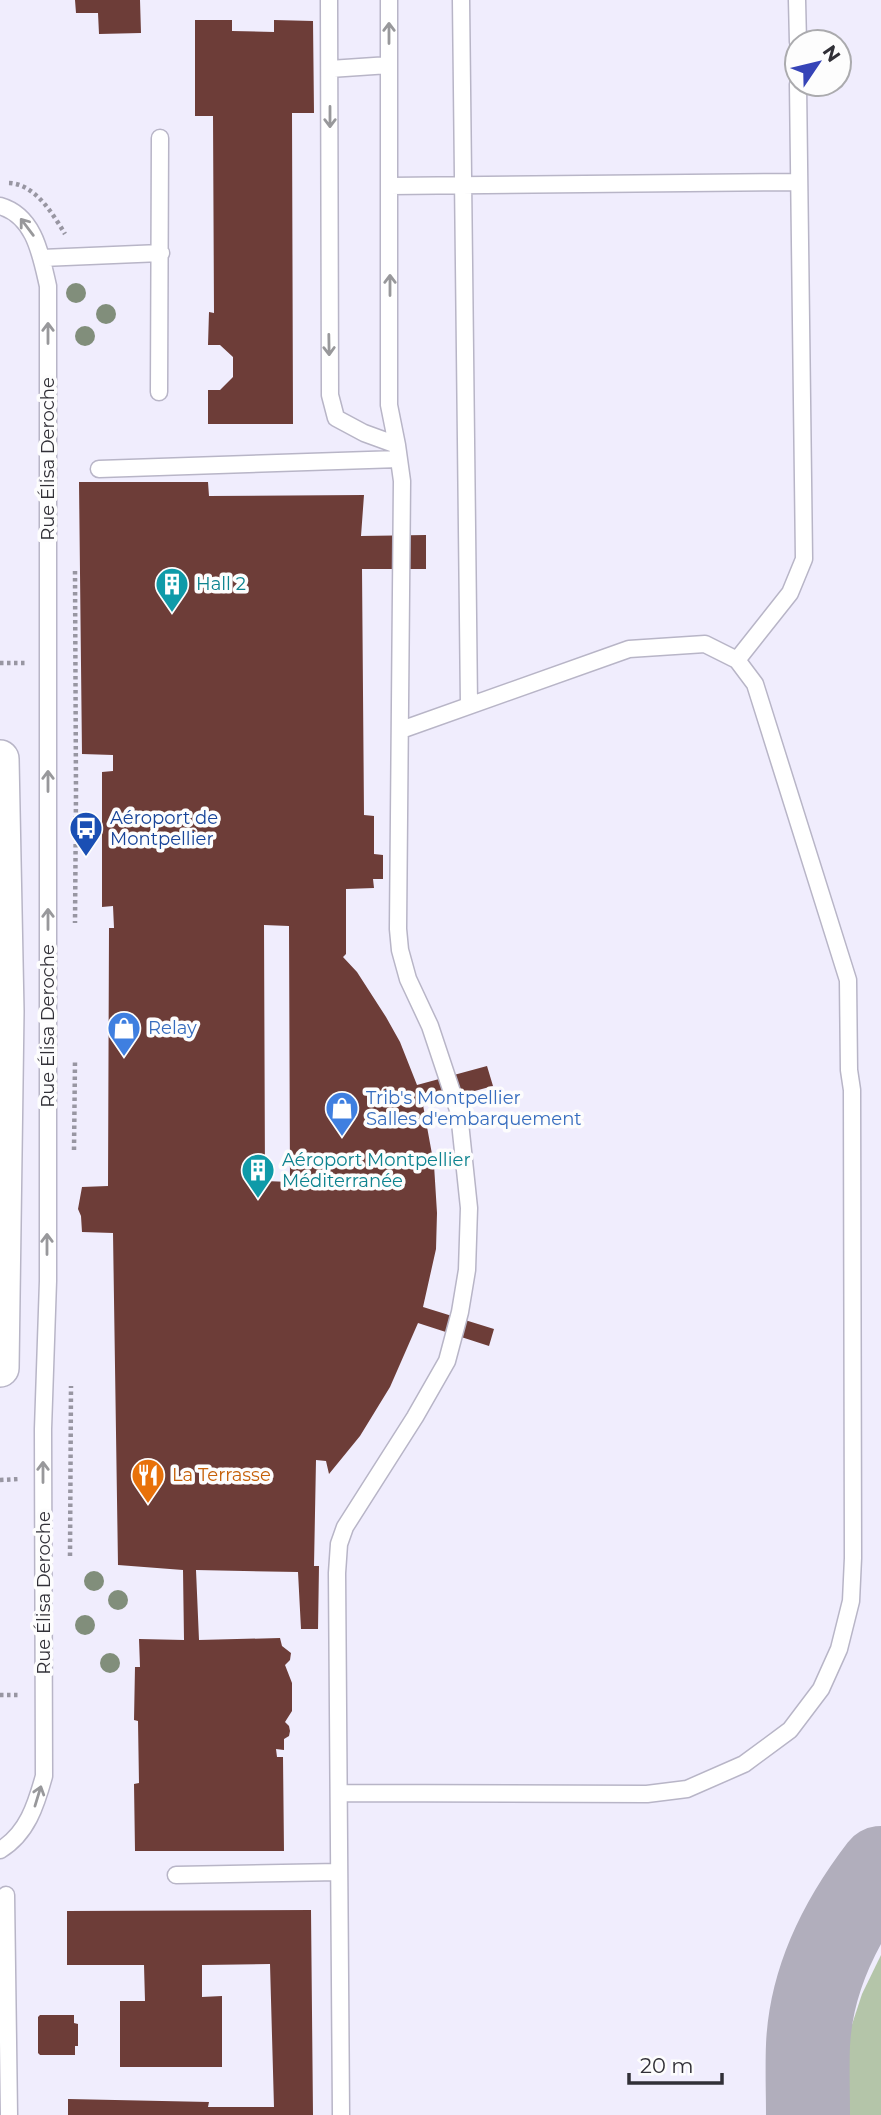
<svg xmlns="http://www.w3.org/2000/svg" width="881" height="2115" font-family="Montserrat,sans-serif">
  <rect width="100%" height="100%" fill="#f0edfd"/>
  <path fill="#b4c5a9" d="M881 1955V2115H835L843 2052 862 1994Z"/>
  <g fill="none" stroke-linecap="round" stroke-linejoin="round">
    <path stroke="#b1aebc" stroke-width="84" d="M808 2115C808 2092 807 2068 808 2045 811 1978 841 1920 881 1868"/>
  </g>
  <path fill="#6d3d38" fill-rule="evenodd" d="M75 0H140L141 33 99 34 98 13H76Z
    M195 20H232V31L274 32V20L313 21 314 113H292L293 424H208V390H220L233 377V357L220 345H208L209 312 214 313 213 116H195Z
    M79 482H208L209 496 364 495 361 536 426 535V569H362L364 815 374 816V854L383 855V879H373L374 888 346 889V954L343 957 357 972 386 1017 400 1042 417 1085 487 1066 493 1086 423 1105 434 1165 437 1213 436 1249 423 1307 494 1329 489 1346 418 1323 390 1387 360 1436 329 1474 326 1461 316 1460 314 1566H319L318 1629H301L298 1572 196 1570 199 1640 280 1638 282 1646 291 1653 290 1660 285 1665 292 1683V1711L285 1722 289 1726 290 1731 289 1736 284 1739V1750L276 1749 277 1757H283L284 1851H135L134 1784 139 1783 138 1721 134 1720 135 1667H140L139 1639 184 1640 183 1570 118 1565 113 1233 82 1232 81 1216 78 1209 82 1187 108 1186 109 928H114L113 906 102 907V772L113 771V755L82 754ZM264 925 289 926 290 1182 265 1181Z
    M311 1910 313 2115H68V2099L209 2102 208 2107H274L270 1964 202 1965V1997L222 1996V2067H120V2001H145L144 1965H67V1911Z
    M40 2015H74V2023L78 2024V2046H75V2055H40L38 2053V2017Z"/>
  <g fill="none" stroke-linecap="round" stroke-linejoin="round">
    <defs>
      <path id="service" d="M329 0 330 395 336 418 364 433 397 445 389 405V0
        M461 0 469 705
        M797 0 798 42
        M330 69 389 65
        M390 186 799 182
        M0 206C35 216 41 256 48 286V1281L43 1429 44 1776C36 1805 27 1834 0 1850
        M42 258 161 253
        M159 392 160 138
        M99 469 399 459
        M737 660 790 593 804 559 798 84
        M339 1793 647 1794 687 1789 744 1764 790 1730 821 1689 839 1649 851 1601 853 1558 852 1090 849 1070 848 980 755 684 737 660 705 644 629 649 401 730
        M176 1875 339 1872
        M6 1895 9 2115
        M341 2115 337 1573 339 1544 345 1527 415 1417 447 1361 460 1312 467 1270 469 1208 459 1113 430 1026 408 979 400 950 398 929 402 481 397 445"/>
      <path id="tertiary" d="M0 759 5 1011 0 1368"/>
    </defs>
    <use href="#service" stroke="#b8b5c7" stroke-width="19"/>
    <use href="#tertiary" stroke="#b8b5c7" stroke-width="40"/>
    <path stroke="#9896a2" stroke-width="4.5" stroke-dasharray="3.5 3.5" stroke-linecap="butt" d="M9 183C35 184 53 214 65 234
      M75 571 76 793 75 923
      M0 663H27
      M74 1150 75 1061
      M0 1480 20 1479
      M70 1556 71 1386
      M0 1695H20"/>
    <use href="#service" stroke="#fff" stroke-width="16"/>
    <use href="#tertiary" stroke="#fff" stroke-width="37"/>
  </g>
  <g fill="#818e7b">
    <circle cx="76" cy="293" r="10"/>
    <circle cx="106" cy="314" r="10"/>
    <circle cx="85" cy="336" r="10"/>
    <circle cx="94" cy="1581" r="10"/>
    <circle cx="118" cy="1600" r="10"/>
    <circle cx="85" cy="1625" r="10"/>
    <circle cx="110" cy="1663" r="10"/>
  </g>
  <defs><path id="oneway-shaft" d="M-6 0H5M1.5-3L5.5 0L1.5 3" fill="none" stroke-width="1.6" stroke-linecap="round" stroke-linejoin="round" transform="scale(1.75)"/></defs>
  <g stroke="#98989b">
    <use href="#oneway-shaft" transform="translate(389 33) rotate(-90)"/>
    <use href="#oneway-shaft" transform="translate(330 117) rotate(90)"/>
    <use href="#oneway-shaft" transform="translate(27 227) rotate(-127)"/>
    <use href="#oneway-shaft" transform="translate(390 285) rotate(-90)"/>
    <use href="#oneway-shaft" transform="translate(48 333) rotate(-90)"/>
    <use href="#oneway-shaft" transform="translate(329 345) rotate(89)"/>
    <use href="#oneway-shaft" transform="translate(48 781) rotate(-90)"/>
    <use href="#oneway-shaft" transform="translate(48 919) rotate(-90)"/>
    <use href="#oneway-shaft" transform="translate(47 1244) rotate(-90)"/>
    <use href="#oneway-shaft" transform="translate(43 1472) rotate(-90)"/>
    <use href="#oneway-shaft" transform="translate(38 1796) rotate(-73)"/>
  </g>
  <defs>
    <symbol id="building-pin" viewBox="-11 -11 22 30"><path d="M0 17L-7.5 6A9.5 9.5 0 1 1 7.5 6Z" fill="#0f9aa8" stroke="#fdfdfd"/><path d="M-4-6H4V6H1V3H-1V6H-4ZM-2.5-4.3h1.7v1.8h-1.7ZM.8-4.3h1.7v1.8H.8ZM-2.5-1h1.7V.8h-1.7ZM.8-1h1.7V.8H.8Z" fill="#fff"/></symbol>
    <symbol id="bus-pin" viewBox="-11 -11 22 30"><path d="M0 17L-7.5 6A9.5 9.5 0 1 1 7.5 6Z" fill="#1a4fb4" stroke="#fdfdfd"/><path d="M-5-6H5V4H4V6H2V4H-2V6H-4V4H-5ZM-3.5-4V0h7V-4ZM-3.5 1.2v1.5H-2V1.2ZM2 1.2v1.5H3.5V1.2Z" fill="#fff"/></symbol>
    <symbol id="shop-pin" viewBox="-11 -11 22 30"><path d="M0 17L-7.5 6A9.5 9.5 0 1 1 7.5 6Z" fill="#3f7fe0" stroke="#fdfdfd"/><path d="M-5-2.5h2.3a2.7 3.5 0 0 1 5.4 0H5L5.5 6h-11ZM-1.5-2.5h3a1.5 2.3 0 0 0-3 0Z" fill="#fff"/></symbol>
    <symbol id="restaurant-pin" viewBox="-11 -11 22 30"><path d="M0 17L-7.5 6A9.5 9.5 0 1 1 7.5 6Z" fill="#e8710a" stroke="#fdfdfd"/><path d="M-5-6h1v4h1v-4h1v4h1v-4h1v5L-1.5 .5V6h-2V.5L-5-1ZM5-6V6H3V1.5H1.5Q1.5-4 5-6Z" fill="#fff"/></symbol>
  </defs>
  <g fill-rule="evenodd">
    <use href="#building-pin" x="153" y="565" width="38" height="52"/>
    <use href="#bus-pin" x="67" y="809" width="38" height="52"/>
    <use href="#shop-pin" x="105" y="1009" width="38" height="52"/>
    <use href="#shop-pin" x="323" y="1089" width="38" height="52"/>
    <use href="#building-pin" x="239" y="1151" width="38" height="52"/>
    <use href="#restaurant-pin" x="129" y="1456" width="38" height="52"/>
  </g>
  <g text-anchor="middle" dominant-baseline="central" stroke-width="7" stroke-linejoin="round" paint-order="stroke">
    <g font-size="18" fill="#313037" stroke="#fdfdfd">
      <text transform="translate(48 459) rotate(-90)">Rue Élisa Deroche</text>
      <text transform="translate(48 1026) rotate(-90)">Rue Élisa Deroche</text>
      <text transform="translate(44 1593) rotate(-90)">Rue Élisa Deroche</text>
    </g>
    <g font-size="18" fill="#0d838f" stroke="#fdfdfd" text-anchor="start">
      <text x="196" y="584">Hall 2</text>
      <text x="282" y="1160">Aéroport Montpellier<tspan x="282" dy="21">Méditerranée</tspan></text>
    </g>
    <g font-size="18" fill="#164399" stroke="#fdfdfd" text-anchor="start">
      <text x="110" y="818">Aéroport de<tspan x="110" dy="21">Montpellier</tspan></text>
    </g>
    <g font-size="18" fill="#366cbe" stroke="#fdfdfd" text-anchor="start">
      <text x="148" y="1028">Relay</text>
      <text x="366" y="1098">Trib's Montpellier<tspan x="366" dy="21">Salles d'embarquement</tspan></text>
    </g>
    <g font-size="18" fill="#c56008" stroke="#fdfdfd" text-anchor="start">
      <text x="172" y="1475">La Terrasse</text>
    </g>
  </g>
  <g transform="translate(818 63) rotate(55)"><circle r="33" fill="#fdfdfd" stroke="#ababae" stroke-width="2"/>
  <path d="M0-5L12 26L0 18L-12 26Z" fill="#3644b7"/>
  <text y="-10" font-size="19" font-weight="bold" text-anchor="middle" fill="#313037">N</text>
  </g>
  <path d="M629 2073v10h93v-10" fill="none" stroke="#313037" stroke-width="3.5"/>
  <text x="640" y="2073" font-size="21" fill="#313037" stroke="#fdfdfd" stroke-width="5" paint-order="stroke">20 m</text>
</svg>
